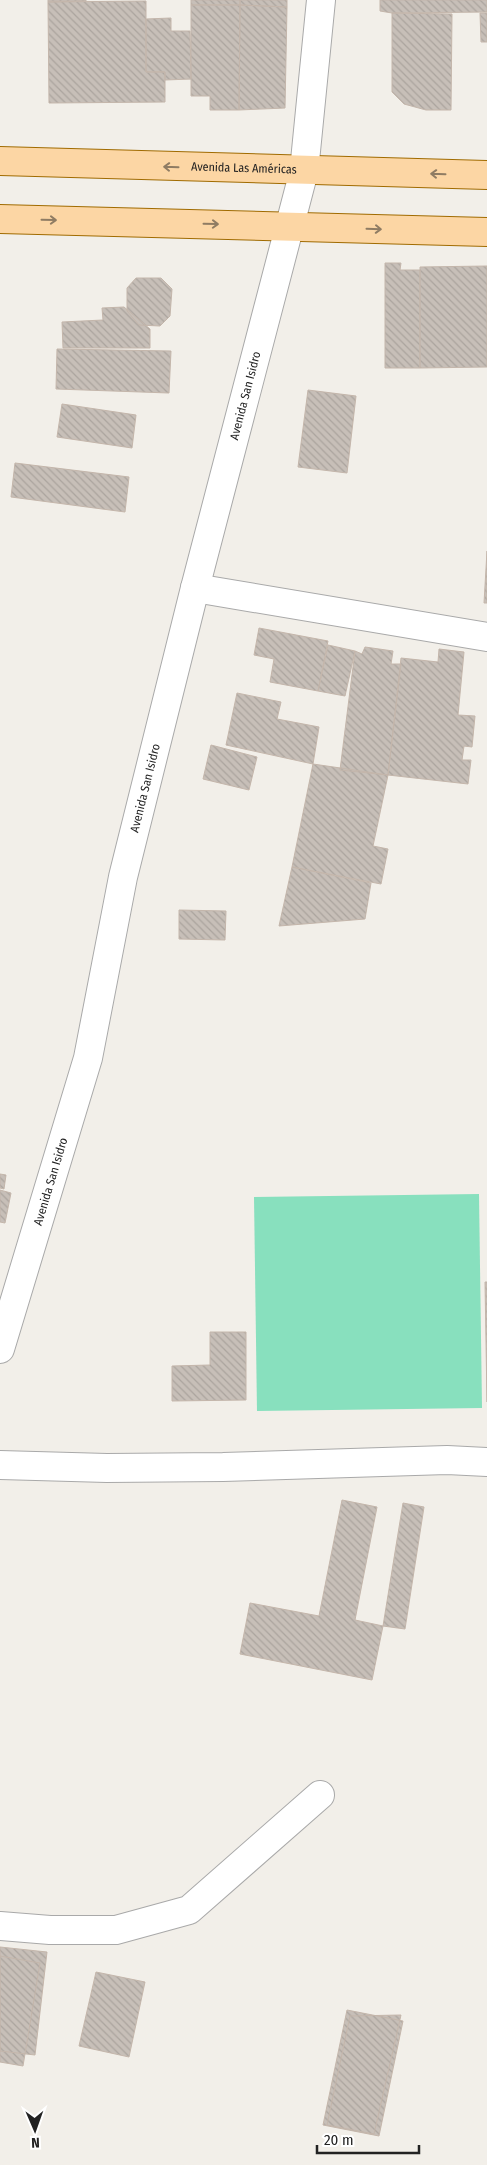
<svg xmlns="http://www.w3.org/2000/svg" width="487" height="2165" font-family="'Fira Sans Condensed',sans-serif">
  <defs>
    <pattern id="building-back-hatch" width="6" height="6" patternUnits="userSpaceOnUse" patternTransform="scale(1.25)"><rect width="6" height="6" fill="#c7bfb8"/><path d="M-1 5l2 2M0 0l6 6M5-1l2 2" fill="none" stroke="#aba49e"/></pattern>
  </defs>
  <rect width="100%" height="100%" fill="#f2efe9"/>
  <path fill="#88e0be" d="M479 1194 482 1408 257 1411 254 1197Z"/>
  <path fill="url(#building-back-hatch)" stroke="#c4b6ab" d="M48 0H86V1L48 2Z
    M191 0H240V5H191Z
    M240 0H287V7L240 5Z
    M380 0H487V12L392 13 380 11Z
    M146 1V72H165V102L49 103 48 2Z
    M191 5H240L239 110H210V96H191Z
    M240 5 287 7 285 108 239 110Z
    M392 13 452 14 451 110H426L404 104 392 92Z
    M480 13H487V42H481Z
    M171 18V31H190L191 79 165 80V72H146V19Z
    M385 263H401L400 270H420V368H385Z
    M487 266V367L420 368V267Z
    M136 278H161L172 289 170 316 160 326 139 325 127 311V288Z
    M124 307 150 329V348H63L62 322 103 320 102 308Z
    M57 349 171 351 169 393 56 389Z
    M308 390 356 396 347 473 298 467Z
    M62 404 136 415 132 448 57 437Z
    M15 463 129 477 125 512 11 497Z
    M487 551V603H484Z
    M259 628 328 641 318 691 270 682 274 659 254 655Z
    M328 645 355 651 345 696 318 691Z
    M365 647 393 651 391 664H401L388 775 340 770 355 651 362 654Z
    M439 649 464 652 458 715 475 716 472 747 464 746 462 760H471L468 784 388 775 401 658 438 662Z
    M237 693 281 702 277 719 319 727 313 764 226 745Z
    M211 745 257 757 249 790 203 779Z
    M313 764 388 775 373 846 388 849 381 884 292 867Z
    M292 867 371 883 365 919 279 926Z
    M179 910 226 911 225 940 179 939Z
    M0 1174 6 1175 4 1189 0 1188Z
    M0 1190 11 1193 5 1223 0 1222Z
    M485 1282H487V1402Z
    M210 1332H246V1400L172 1401V1366L210 1365Z
    M342 1500 377 1507 355 1620 383 1626 372 1680 240 1654 250 1603 319 1616Z
    M403 1503 424 1507 405 1629 383 1626Z
    M0 1947 47 1952 35 2055 0 2051Z
    M0 1956 40 1963 23 2066 0 2062Z
    M96 1972 145 1982 129 2057 79 2046Z
    M347 2010 403 2021 379 2136 323 2125Z
    M401 2015 374 2134 327 2125 350 2016Z"/>
  <g fill="none" stroke-linecap="round" stroke-linejoin="round">
    <defs>
      <g id="street">
        <path d="M195 588 487 637"/>
        <path id="s1" d="M0 1349 88 1058 123 877 195 588 304 171 321 0"/>
        <path d="M0 1465 107 1468 223 1467 447 1460 487 1462"/>
        <path d="M0 1926 50 1930H116L189 1910 320 1795"/>
      </g>
      <g id="primary">
        <path id="s2" d="M0 161 487 175"/>
        <path d="M0 219 487 232"/>
      </g>
    </defs>
    <use href="#street" stroke="#a9a9a9" stroke-width="30"/>
    <use href="#primary" stroke="#a06b00" stroke-width="30"/>
    <use href="#street" stroke="#fff" stroke-width="28"/>
    <use href="#primary" stroke="#fcd6a4" stroke-width="28"/>
  </g>
  <defs><path id="oneway-shaft" d="M-6 0H5M1.5-3L5.5 0L1.5 3" fill="none" stroke-width="1.6" stroke-linecap="round" stroke-linejoin="round" transform="scale(1.25)"/></defs>
  <g stroke="#8f7c63">
    <use href="#oneway-shaft" transform="translate(171 167) rotate(-178)"/>
    <use href="#oneway-shaft" transform="translate(438 174) rotate(-178)"/>
    <use href="#oneway-shaft" transform="translate(49 220) rotate(1)"/>
    <use href="#oneway-shaft" transform="translate(211 224) rotate(1)"/>
    <use href="#oneway-shaft" transform="translate(374 229) rotate(2)"/>
  </g>
  <g text-anchor="middle" dominant-baseline="central" stroke-width="4" stroke-linejoin="round" paint-order="stroke">
    <g font-size="12" fill="#222" stroke="#fff">
      <text stroke="none"><textPath href="#s2" startOffset="244">Avenida Las Américas</textPath></text>
      <text stroke="none"><textPath href="#s1" startOffset="985">Avenida San Isidro</textPath></text>
      <text stroke="none"><textPath href="#s1" startOffset="580">Avenida San Isidro</textPath></text>
      <text stroke="none"><textPath href="#s1" startOffset="175">Avenida San Isidro</textPath></text>
    </g>
  </g>
  <g transform="translate(35 2130) rotate(178)" stroke="#ffffff" stroke-width="4" paint-order="stroke">
  <path d="M0-4L9 19L0 12L-9 19Z" fill="#222222"/>
  <text y="-8" font-size="14" font-weight="bold" text-anchor="middle" fill="#222222">N</text>
  </g>
  <path d="M317 2145v8h102v-8" fill="none" stroke="#222222" stroke-width="2.5"/>
  <text x="324" y="2145" font-size="15" fill="#222222" stroke="#ffffff" stroke-width="4" paint-order="stroke">20 m</text>
</svg>
